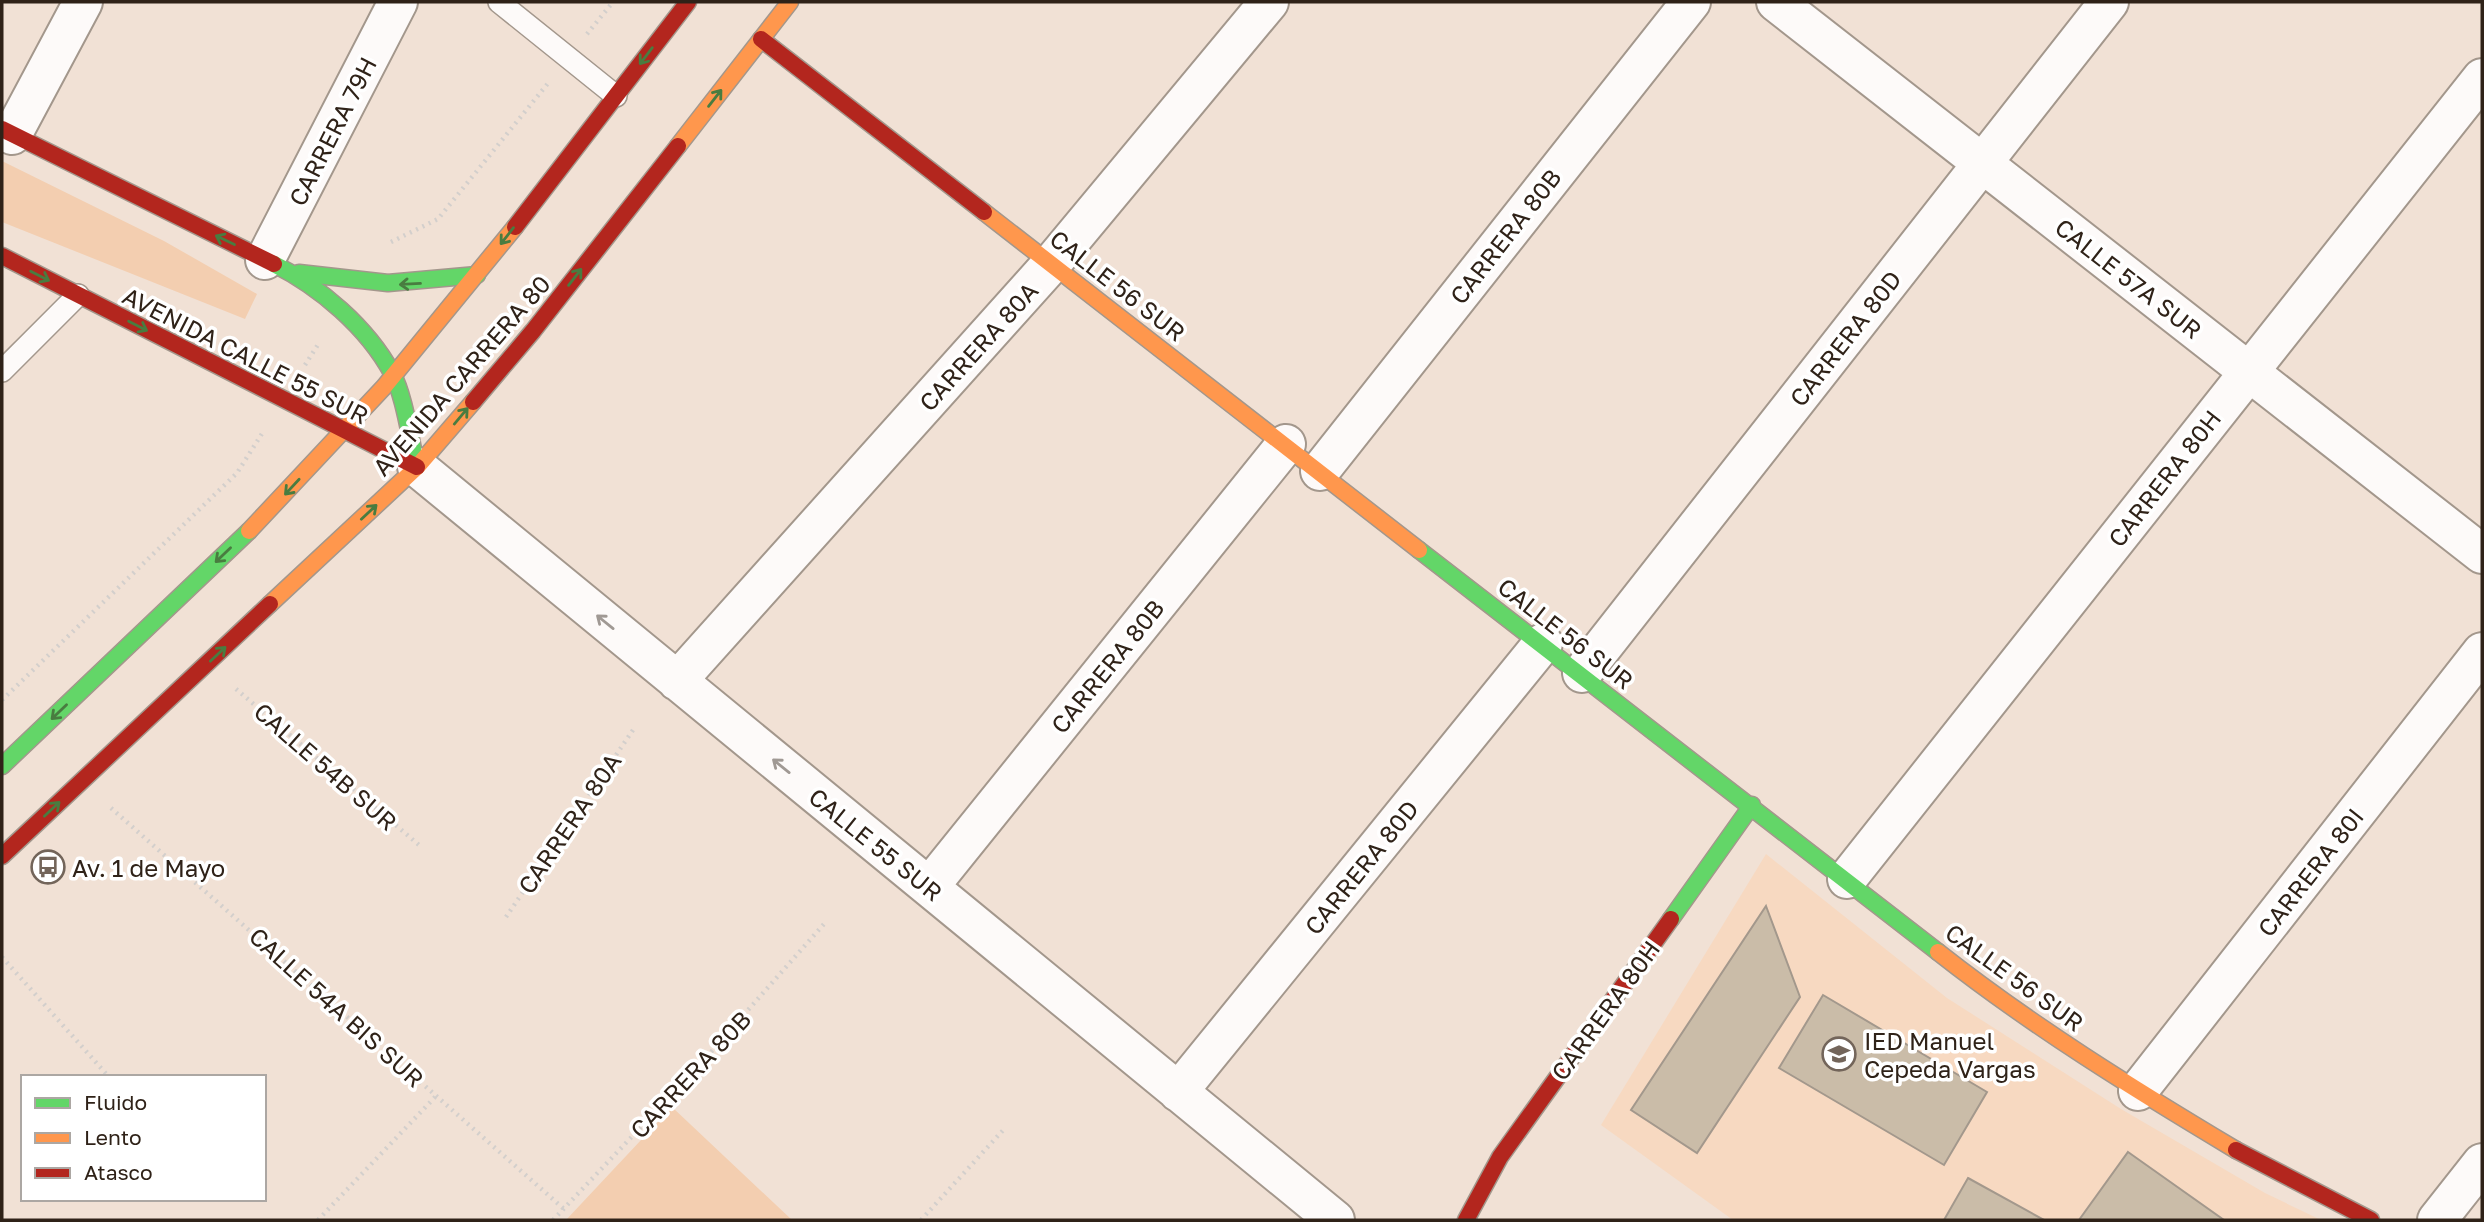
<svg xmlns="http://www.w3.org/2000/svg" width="2484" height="1222" font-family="'Golos Text',sans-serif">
  <rect width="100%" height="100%" fill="#f1e1d5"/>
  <path fill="#f7d9c1" d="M1766 854 1947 998 2121 1109 2265 1193 2321 1220H1733L1601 1125Z"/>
  <path fill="#f3ceb0" d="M2 161 164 241 257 294 245 319 2 222Z
    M672 1107 792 1220H566Z"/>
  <path fill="#cabca8" stroke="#a3988c" stroke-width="2" d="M1766 906 1800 997 1697 1153 1631 1110Z
    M1823 995 1987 1092 1944 1165 1779 1068Z
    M2128 1152 2224 1220H2079Z
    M1968 1178 2044 1220H1944Z"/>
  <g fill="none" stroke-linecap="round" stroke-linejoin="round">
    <defs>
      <path id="lane" d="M499 2 616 96
        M2 371 78 295"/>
      <path id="street" d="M1776 2 2482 554
        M12 135 83 2
        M265 260 398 2
        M417 467 1335 1220
        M1320 471 1691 2
        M1582 673 2109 2
        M677 681 1052 263 1269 2
        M1847 879 2482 78
        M929 887 1286 444
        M2138 1091 2482 652
        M1178 1092 1543 643
        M2437 1220 2482 1163"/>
      <path id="fast" d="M274 264C320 287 367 327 392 373 405 397 410 440 417 467
        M299 273 388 283 477 275
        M1419 550 1938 952
        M2 766 249 531
        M1671 919 1752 805"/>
      <path id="slow" d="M678 146 790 2
        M984 212 1419 550
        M249 531 384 387 515 227
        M270 604 417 467 473 402
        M1938 952C2032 1026 2134 1089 2236 1150"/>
      <path id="jam" d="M761 39 984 212
        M2 129 274 264
        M515 227 688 2
        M2 256 417 467
        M473 402 533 331 678 146
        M2 856 270 604
        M2236 1150 2371 1220
        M1466 1220 1500 1157 1671 919"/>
    </defs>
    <use href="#lane" stroke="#a3978c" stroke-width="24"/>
    <use href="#street" stroke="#a3978c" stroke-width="42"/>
    <use href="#fast" stroke="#a3978c" stroke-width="19"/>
    <use href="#slow" stroke="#a3978c" stroke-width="19"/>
    <use href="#jam" stroke="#a3978c" stroke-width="19"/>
    <path stroke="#d3cfcc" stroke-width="4.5" stroke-dasharray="2 5" stroke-linecap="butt" d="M587 34 613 2
      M391 242 438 219 549 82
      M305 365 319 343
      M236 689 419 845
      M2 700 237 473 263 432
      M111 808 564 1209
      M506 917 633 730
      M2 957 109 1077
      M318 1220 437 1095
      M553 1220 695 1070 824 924
      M921 1220 1006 1127"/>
    <use href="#lane" stroke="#fdfaf9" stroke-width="21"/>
    <use href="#street" stroke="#fdfaf9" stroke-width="38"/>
    <use href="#fast" stroke="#63d668" stroke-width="16"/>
    <use href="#slow" stroke="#ff974d" stroke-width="16"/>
    <use href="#jam" stroke="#b3261e" stroke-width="16"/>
  </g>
  <defs><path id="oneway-shaft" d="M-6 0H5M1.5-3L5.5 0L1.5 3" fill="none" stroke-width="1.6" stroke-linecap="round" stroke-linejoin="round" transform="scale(1.75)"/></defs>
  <g stroke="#497c40">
    <use href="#oneway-shaft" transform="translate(646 56) rotate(127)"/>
    <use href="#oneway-shaft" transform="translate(715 98) rotate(-52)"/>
    <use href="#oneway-shaft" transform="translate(507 236) rotate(128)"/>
    <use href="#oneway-shaft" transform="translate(225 240) rotate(-154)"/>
    <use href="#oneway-shaft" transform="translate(40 276) rotate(27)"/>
    <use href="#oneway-shaft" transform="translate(575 277) rotate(-52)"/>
    <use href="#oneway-shaft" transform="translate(410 284) rotate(177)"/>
    <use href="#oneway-shaft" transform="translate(138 326) rotate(27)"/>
    <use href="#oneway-shaft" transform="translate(461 416) rotate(-50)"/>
    <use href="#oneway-shaft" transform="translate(292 487) rotate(133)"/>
    <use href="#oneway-shaft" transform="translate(369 512) rotate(-43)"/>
    <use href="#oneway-shaft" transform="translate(223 555) rotate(136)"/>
    <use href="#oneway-shaft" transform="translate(218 654) rotate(-43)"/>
    <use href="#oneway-shaft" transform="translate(59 712) rotate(136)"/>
    <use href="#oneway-shaft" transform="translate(52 809) rotate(-43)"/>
  </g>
  <g stroke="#a09994">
    <use href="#oneway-shaft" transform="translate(605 622) rotate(-141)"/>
    <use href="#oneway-shaft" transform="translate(781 766) rotate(-141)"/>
  </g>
  <defs>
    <symbol id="bus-ring" viewBox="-11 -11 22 22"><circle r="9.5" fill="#fff" stroke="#73655a" stroke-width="1.5"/><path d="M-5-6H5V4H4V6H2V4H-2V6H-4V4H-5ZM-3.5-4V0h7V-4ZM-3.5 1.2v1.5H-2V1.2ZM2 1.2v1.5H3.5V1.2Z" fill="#73655a"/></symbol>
    <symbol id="school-ring" viewBox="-11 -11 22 22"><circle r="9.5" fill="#fff" stroke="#73655a" stroke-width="1.5"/><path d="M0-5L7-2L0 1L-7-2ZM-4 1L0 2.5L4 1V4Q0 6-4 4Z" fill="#73655a"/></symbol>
  </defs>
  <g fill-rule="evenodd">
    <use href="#bus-ring" x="29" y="848" width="38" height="38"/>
    <use href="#school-ring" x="1820" y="1035" width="38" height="38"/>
  </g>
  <g text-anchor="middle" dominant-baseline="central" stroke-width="7" stroke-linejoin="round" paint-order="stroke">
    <g font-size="24" fill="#2f2218" stroke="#fff">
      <text transform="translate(332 131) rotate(-63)">CARRERA 79H</text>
      <text transform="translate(1505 236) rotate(-52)">CARRERA 80B</text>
      <text transform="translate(2129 278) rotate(38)">CALLE 57A SUR</text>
      <text transform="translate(1118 285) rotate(38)">CALLE 56 SUR</text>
      <text transform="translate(1845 338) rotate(-52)">CARRERA 80D</text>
      <text transform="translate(978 346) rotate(-48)">CARRERA 80A</text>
      <text transform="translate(246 355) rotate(27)">AVENIDA CALLE 55 SUR</text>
      <text transform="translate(461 375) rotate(-49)">AVENIDA CARRERA 80</text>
      <text transform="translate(2164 478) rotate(-52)">CARRERA 80H</text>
      <text transform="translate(1566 633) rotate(38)">CALLE 56 SUR</text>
      <text transform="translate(1107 666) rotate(-51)">CARRERA 80B</text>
      <text transform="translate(326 766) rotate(41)">CALLE 54B SUR</text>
      <text transform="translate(569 823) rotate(-56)">CARRERA 80A</text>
      <text transform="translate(876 844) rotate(39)">CALLE 55 SUR</text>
      <text transform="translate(1361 867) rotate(-51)">CARRERA 80D</text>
      <text transform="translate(2310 872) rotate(-52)">CARRERA 80I</text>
      <text transform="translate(2015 977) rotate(36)">CALLE 56 SUR</text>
      <text transform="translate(337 1007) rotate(42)">CALLE 54A BIS SUR</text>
      <text transform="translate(1605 1010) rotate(-54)">CARRERA 80H</text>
      <text transform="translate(690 1074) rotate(-47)">CARRERA 80B</text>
    </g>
    <g font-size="24" fill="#2f2218" stroke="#fff" text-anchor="start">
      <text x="72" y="867">Av. 1 de Mayo</text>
      <text x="1864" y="1040">IED Manuel<tspan x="1864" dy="28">Cepeda Vargas</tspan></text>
    </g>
  </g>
  <rect width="2484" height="1222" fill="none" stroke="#2f2218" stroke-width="7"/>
  <rect x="21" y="1075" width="245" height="126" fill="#ffffff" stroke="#aca7a3" stroke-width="2"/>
  <rect x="35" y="1098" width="35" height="10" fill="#63d668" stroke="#aca7a3" stroke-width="2"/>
  <text x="84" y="1110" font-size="21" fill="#2f2218">Fluido</text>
  <rect x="35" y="1133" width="35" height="10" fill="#ff974d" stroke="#aca7a3" stroke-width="2"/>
  <text x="84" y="1145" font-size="21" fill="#2f2218">Lento</text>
  <rect x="35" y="1168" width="35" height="10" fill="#b3261e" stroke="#aca7a3" stroke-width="2"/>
  <text x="84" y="1180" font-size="21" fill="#2f2218">Atasco</text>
</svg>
